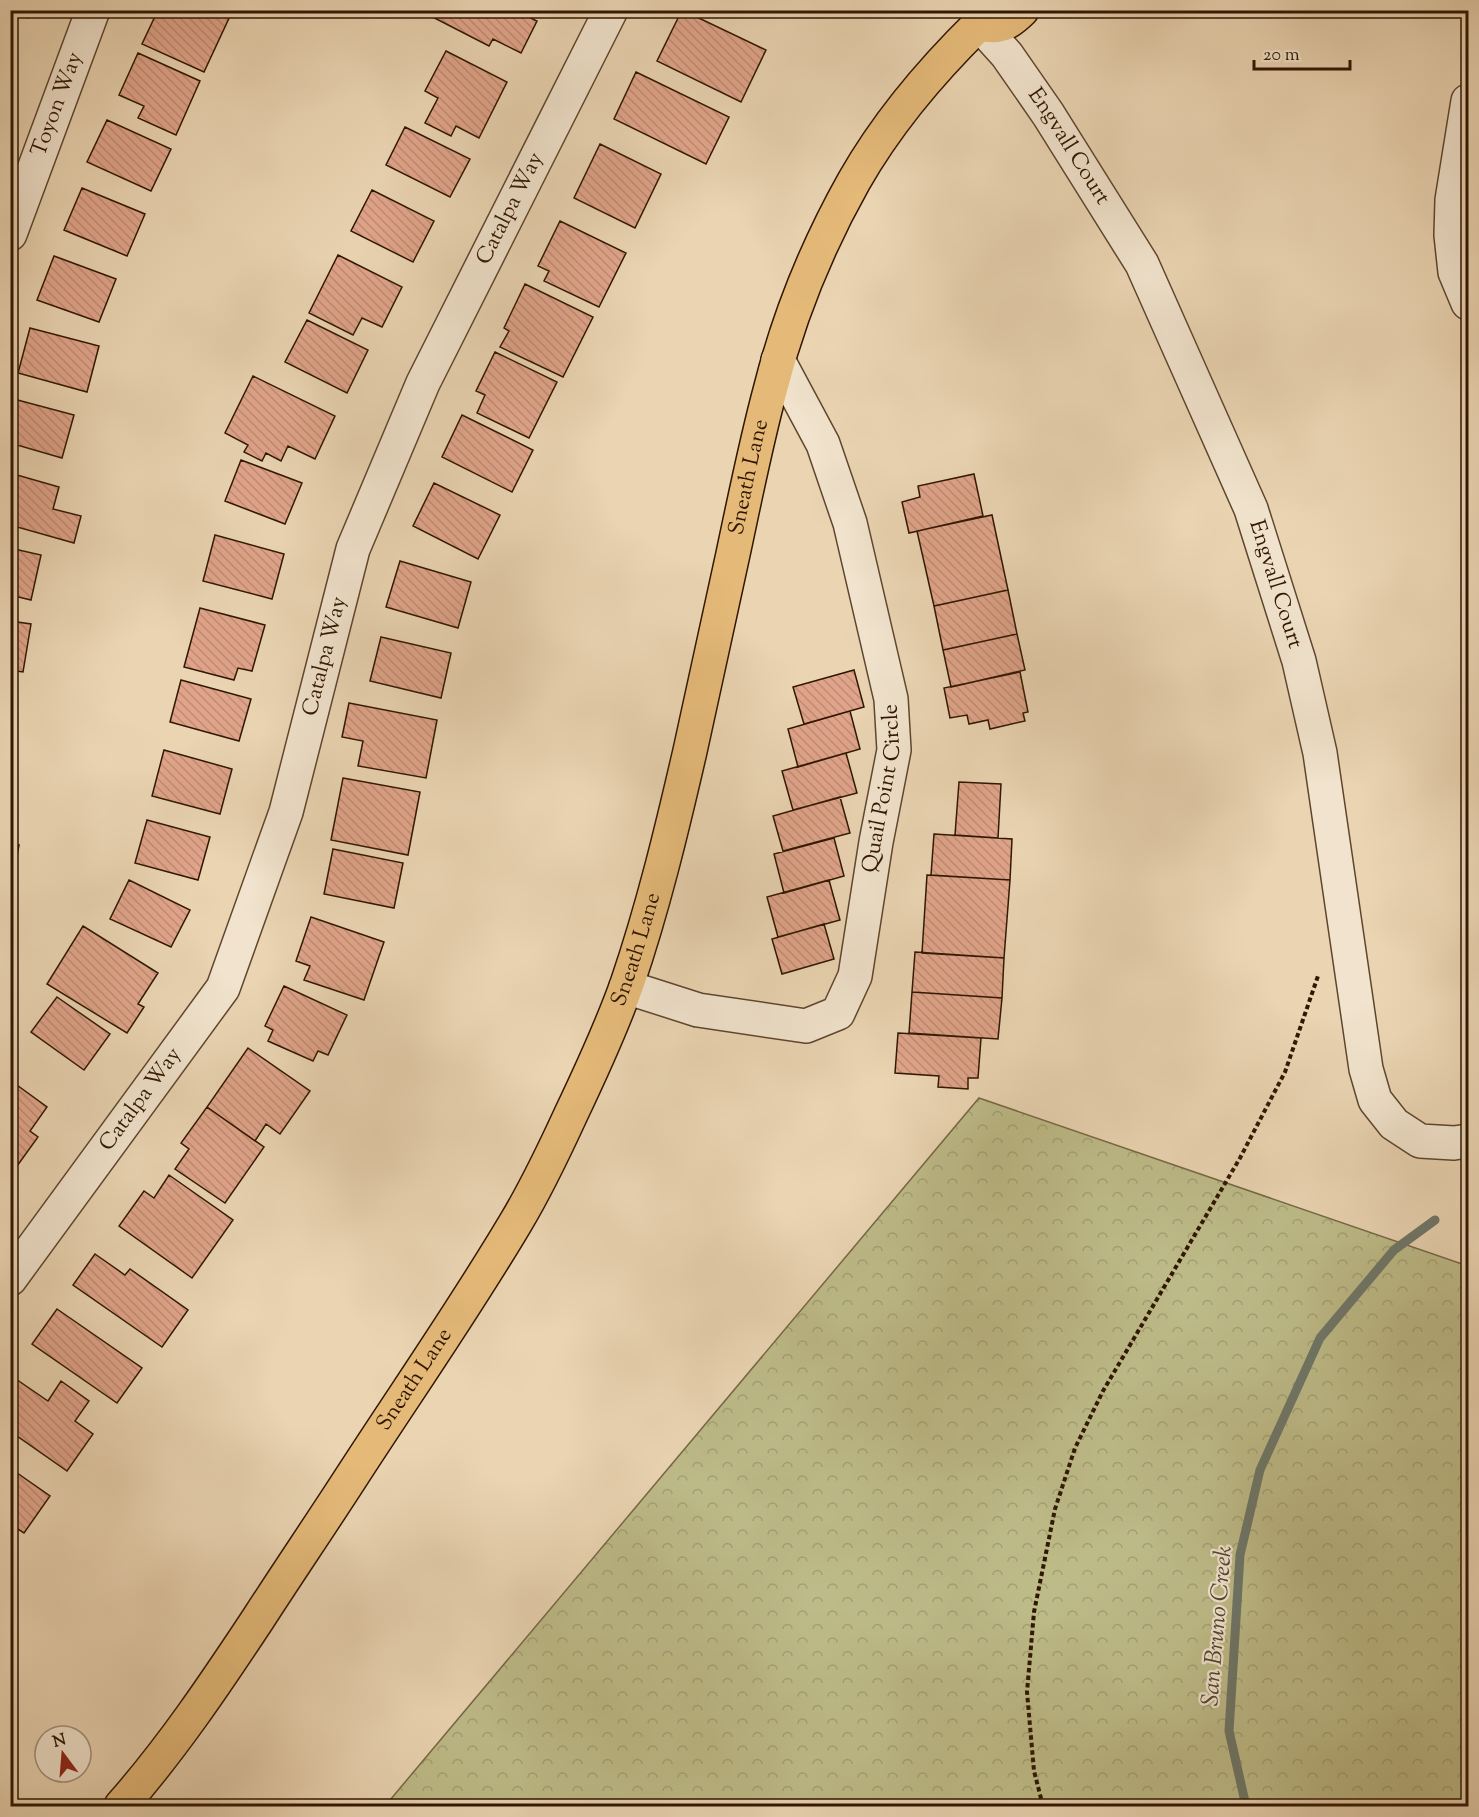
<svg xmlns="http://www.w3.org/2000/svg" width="1479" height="1817" font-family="'Sorts Mill Goudy',serif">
  <defs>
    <pattern id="forest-crowns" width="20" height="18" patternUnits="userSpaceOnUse" patternTransform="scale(1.5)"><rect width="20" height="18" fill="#bdbb88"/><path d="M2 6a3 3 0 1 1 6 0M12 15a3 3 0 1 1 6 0" fill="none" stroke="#a3a074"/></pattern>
    <pattern id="building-back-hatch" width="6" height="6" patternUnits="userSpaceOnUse" patternTransform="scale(1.5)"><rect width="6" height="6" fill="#e0a48a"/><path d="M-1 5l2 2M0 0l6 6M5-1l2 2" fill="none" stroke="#c08c75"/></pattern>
  </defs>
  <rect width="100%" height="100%" fill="#ead4b2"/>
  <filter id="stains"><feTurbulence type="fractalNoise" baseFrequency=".00333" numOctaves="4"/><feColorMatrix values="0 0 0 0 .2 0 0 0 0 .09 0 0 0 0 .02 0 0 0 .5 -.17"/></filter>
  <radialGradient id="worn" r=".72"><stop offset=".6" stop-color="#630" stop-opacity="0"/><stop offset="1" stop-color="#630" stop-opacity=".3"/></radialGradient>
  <path fill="url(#forest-crowns)" stroke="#766845" stroke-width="1.5" d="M979 1098 1468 1266V1806H385Z"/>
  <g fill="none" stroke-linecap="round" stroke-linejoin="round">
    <path stroke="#6e7769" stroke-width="9" d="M1246 1806 1229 1731 1240 1555 1260 1470 1320 1338 1394 1250 1435 1220"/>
  </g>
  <path fill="url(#building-back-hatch)" stroke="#301602" stroke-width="1.5" d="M10 10H31L28 18 16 12 10 25Z
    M158 10H217L230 16 204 72 142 44Z
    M419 10H515L537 21 521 53 493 39 489 46Z
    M682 10 766 50 741 102 657 61Z
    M728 10H766L765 17 727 12Z
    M446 51 507 82 479 138 456 126 451 136 425 123 438 98 425 91Z
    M138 53 200 81 176 135 138 118 144 106 119 95Z
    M636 72 729 117 706 164 614 119Z
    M107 120 171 149 151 191 87 162Z
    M405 127 470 159 450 197 386 165Z
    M600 144 661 174 635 228 574 198Z
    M82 188 145 214 127 256 64 230Z
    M372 190 434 221 413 262 351 231Z
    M560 221 626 253 599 307 544 281 549 271 538 266Z
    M338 255 402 287 382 327 362 318 353 335 309 313Z
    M54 256 116 279 99 322 37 300Z
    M525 284 593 317 563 377 500 347 509 331 504 328Z
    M307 320 368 350 347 393 285 362Z
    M30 328 99 346 87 392 18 373Z
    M495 352 557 382 529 438 477 413 485 395 476 391Z
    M253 376 335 416 315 459 288 446 281 461 266 453 262 461 244 452 248 445 225 433Z
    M10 398 74 415 62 458 10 443Z
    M462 415 533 450 512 492 442 457Z
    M241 460 302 483 285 524 225 501Z
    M10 473 59 487 53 509 81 516 74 543 10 525Z
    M974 474 983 516 909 533 902 502 920 497 918 486Z
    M434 483 500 515 478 559 413 526Z
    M992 515 1008 590 934 606 917 531Z
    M215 535 284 554 272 599 203 581Z
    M10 548 41 555 31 600 10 595Z
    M400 561 471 582 458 628 386 607Z
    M1008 590 1017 634 943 650 934 606Z
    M200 608 265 625 252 671 238 668 234 680 184 667Z
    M10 621 31 624 23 672 10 670Z
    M1017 634 1025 670 951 687 943 650Z
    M381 637 451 653 441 698 370 681Z
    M854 670 864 707 804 724 793 687Z
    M1020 672 1028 712 1023 713 1025 721 990 729 988 720 969 724 967 715 950 718 944 688Z
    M181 680 251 699 239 741 170 722Z
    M349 703 437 720 426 778 358 766 363 741 342 737Z
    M850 711 860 749 798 767 788 729Z
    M164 750 232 769 220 814 152 796Z
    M846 753 857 793 793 810 782 771Z
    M343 778 420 792 408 855 331 840Z
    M959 782 1001 784 998 838 955 835Z
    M840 797 850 833 783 851 773 816Z
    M147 820 210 837 198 880 135 863Z
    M934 834 1012 839 1010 880 931 875Z
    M834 838 844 876 784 893 774 854Z
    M10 844 19 845 10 896Z
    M333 849 403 863 394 908 324 894Z
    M927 875 1010 880 1004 958 922 953Z
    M129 880 190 910 171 947 110 919Z
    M829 880 840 920 778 937 767 897Z
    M311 917 384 942 364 1000 304 980 310 966 296 961Z
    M824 924 834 959 782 974 772 939Z
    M83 926 158 973 138 1004 144 1007 127 1033 47 984Z
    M915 952 1004 958 1002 998 912 992Z
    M284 986 347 1015 328 1055 318 1051 313 1061 268 1041 273 1030 265 1026Z
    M912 992 1002 998 998 1039 909 1033Z
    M57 997 110 1034 84 1070 31 1032Z
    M898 1033 981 1038 978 1078H968V1089L938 1087 939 1076 895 1073Z
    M248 1048 310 1091 280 1134 266 1124 255 1141 207 1107Z
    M10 1080 47 1107 30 1131 38 1137 12 1173 10 1171Z
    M207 1107 264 1147 225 1203 175 1169 189 1149 181 1143Z
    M169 1175 233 1220 192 1278 119 1226 144 1191 154 1198Z
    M95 1254 125 1275 130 1269 188 1310 162 1347 73 1285Z
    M57 1309 142 1368 117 1403 32 1344Z
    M10 1375 48 1401 61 1381 89 1401 75 1421 93 1434 67 1471 10 1431Z
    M10 1468 50 1496 24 1533 10 1524Z"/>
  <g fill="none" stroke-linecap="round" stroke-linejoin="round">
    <defs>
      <g id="minor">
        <path id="s1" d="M979 24 1007 55 1048 114 1142 264 1251 509 1299 661 1320 753 1366 1069 1375 1100 1394 1124 1420 1141 1454 1143 1468 1141"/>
        <path d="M1468 101 1452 200 1451 235 1455 272 1468 303"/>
        <path id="s2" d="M10 234 93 10"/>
        <path id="s3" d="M626 987 698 1010 806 1026 838 1013 855 976 876 842 894 750 891 699 850 523 823 444 778 360"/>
        <path id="s4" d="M10 1279 223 988 286 812 353 549 423 383 611 10"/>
      </g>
      <g id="major">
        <path d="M979 24C999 29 1008 24 1022 10"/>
        <path id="s5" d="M121 1806C172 1748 215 1684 258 1619 289 1571 321 1524 352 1476 407 1391 465 1308 516 1222 537 1187 554 1151 571 1114 591 1072 611 1029 627 984 653 908 672 829 690 751 704 685 719 620 733 554 745 498 756 442 771 387 789 316 818 245 854 181 887 123 931 71 979 24"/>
      </g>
    </defs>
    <use href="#minor" stroke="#5e462e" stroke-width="36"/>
    <use href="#major" stroke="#301602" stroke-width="36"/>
    <path stroke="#301602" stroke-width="4" stroke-dasharray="4.5 3" stroke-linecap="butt" d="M1043 1806 1034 1771 1027 1692 1034 1612 1055 1509 1075 1448 1103 1391 1240 1158 1285 1072 1318 976"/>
    <use href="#minor" stroke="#f1e3cd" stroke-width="33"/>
    <use href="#major" stroke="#e5ba79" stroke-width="33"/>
  </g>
  <g text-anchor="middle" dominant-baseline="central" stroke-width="4.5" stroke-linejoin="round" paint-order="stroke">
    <g font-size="22" fill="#301602" stroke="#f1e3cd">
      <text stroke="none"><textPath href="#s2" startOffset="138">Toyon Way</textPath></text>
      <text stroke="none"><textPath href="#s1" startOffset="152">Engvall Court</textPath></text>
      <text stroke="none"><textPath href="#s4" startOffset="1194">Catalpa Way</textPath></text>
      <text stroke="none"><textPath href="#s5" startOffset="1490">Sneath Lane</textPath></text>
      <text stroke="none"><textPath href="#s1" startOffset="638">Engvall Court</textPath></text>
      <text stroke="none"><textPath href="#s4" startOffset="708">Catalpa Way</textPath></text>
      <text stroke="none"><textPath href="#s3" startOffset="450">Quail Point Circle</textPath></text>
      <text stroke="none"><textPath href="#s5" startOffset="1004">Sneath Lane</textPath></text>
      <text stroke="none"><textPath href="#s4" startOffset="222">Catalpa Way</textPath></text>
      <text stroke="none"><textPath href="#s5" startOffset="518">Sneath Lane</textPath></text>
    </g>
    <g font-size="24" font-style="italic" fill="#4f4736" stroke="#f1e3cd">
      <text transform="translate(1218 1626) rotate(-85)">San Bruno Creek</text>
    </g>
  </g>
  <rect width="1479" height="1817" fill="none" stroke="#ead4b2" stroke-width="36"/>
  <rect x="12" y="12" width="1455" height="1793" fill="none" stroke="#301602" stroke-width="3"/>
  <rect x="18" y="18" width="1443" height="1781" fill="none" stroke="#301602" stroke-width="1.5"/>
  <g transform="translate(63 1754) rotate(344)"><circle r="28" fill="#f1e3cd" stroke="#a4917c" stroke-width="1.5"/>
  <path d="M0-4.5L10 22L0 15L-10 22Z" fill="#8f2418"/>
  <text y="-9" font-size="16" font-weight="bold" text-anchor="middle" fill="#301602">N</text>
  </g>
  <path d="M1254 60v9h96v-9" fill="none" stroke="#301602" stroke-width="3"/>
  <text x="1263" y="60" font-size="18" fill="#301602" stroke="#f1e3cd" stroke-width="4.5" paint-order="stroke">20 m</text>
  <rect width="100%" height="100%" filter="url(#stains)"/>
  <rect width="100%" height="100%" fill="url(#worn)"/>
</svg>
